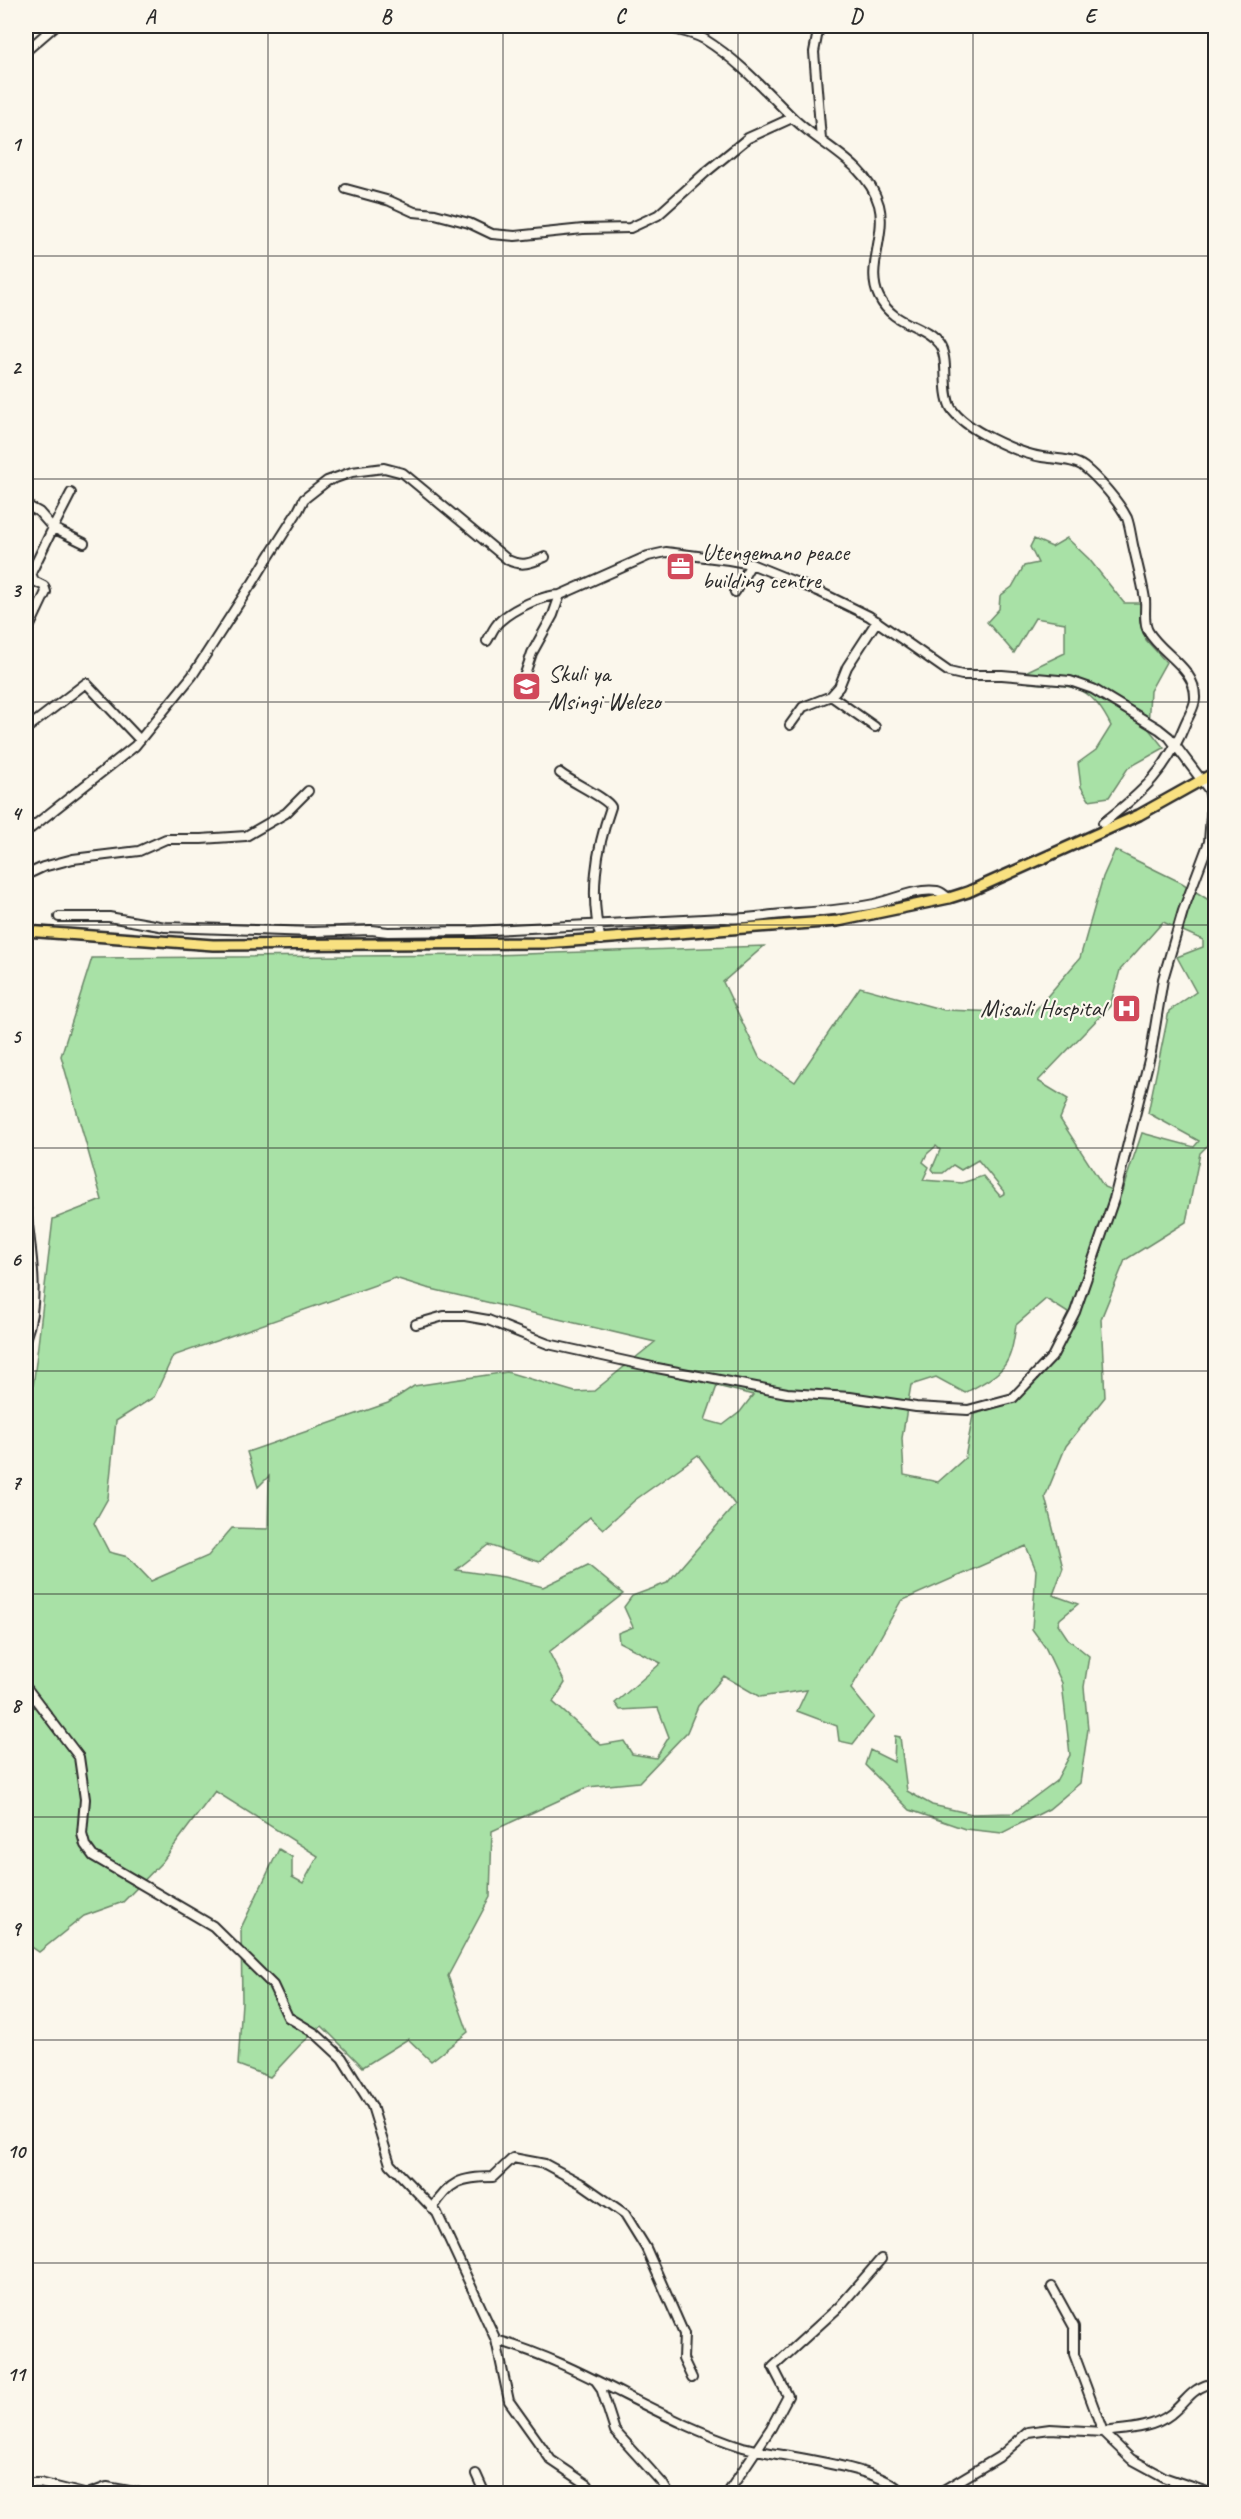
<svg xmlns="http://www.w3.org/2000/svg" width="1241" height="2519" font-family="Caveat,sans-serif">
  <rect width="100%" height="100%" fill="#fbf7ec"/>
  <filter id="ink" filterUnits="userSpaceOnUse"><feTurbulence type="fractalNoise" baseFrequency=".0167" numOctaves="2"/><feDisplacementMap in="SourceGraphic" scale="12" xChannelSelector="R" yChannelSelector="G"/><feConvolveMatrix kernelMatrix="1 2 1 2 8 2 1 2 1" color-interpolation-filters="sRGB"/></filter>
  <g filter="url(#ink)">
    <path fill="#a8e1a6" stroke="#6a8668" stroke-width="1.5" fill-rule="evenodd" d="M1067 538 1089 559 1124 603H1140L1146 640 1166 662 1150 691 1148 728 1164 748 1128 768 1109 797 1089 800 1081 787 1078 763 1096 750 1111 726C1090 683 1073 686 1029 683L1021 674 1065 653V623L1035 618 1014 653 987 622 999 609 1000 596 1012 587 1024 566 1038 563 1030 547 1034 539 1052 547Z
      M1115 850 1182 883 1215 904V1138L1200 1153 1186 1222 1125 1260 1101 1319 1105 1397 1066 1446 1045 1497 1063 1568 1053 1595 1078 1604 1060 1619 1058 1624 1068 1639 1089 1656 1084 1687 1088 1729 1080 1783 1049 1809 1002 1833 965 1829 910 1810 865 1765 870 1750 894 1762 895 1736 900 1737 907 1791 932 1805 972 1814 1013 1813 1056 1781 1070 1755 1062 1683 1045 1647 1032 1629 1036 1570 1026 1546 901 1601 851 1689 874 1717 853 1744 839 1741 837 1726 797 1711 807 1690 760 1697 724 1676 698 1706 687 1732 639 1782 588 1787 492 1831 490 1897 448 1976 468 2032 431 2061 408 2039 363 2067 322 2026 300 2045 270 2077 238 2065 242 2002 241 1928 279 1849 292 1857V1877L303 1883 318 1856 215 1791 162 1862 123 1902 84 1916 39 1952 26 1943V1446L53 1219 102 1200 61 1056 92 958 491 955 764 946 723 982 759 1057 795 1082 860 987 944 1010 1033 1013 1080 958 1103 877ZM1163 922 1203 940V947L1177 957 1196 992 1169 1011 1148 1113 1199 1141 1194 1147 1142 1133 1121 1194 1104 1187 1060 1119 1068 1099 1038 1081 1110 1006 1120 970ZM936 1146 940 1150 932 1169 935 1173H943L953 1165 961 1170 978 1160 1005 1193 1000 1196 983 1176 962 1183 923 1180 929 1167 923 1162 927 1154ZM395 1278 427 1288 655 1342 594 1391 575 1392 507 1372 414 1386 388 1403 247 1452 258 1487 269 1476 268 1529 232 1528 208 1556 151 1581 128 1557 109 1552 94 1523 108 1498 116 1421 154 1397 173 1356ZM1046 1299 1076 1318C1064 1344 1042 1382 1017 1397 1004 1405 987 1410 973 1415L965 1458 938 1482 904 1475 902 1438 911 1385 936 1377 965 1393C1003 1372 1010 1370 1016 1325ZM717 1386 753 1395 740 1412 723 1425 705 1420ZM698 1455 735 1505 667 1583 632 1596 624 1607 633 1627 618 1633 619 1642 661 1663 615 1703 620 1710 658 1708 669 1737 656 1758 632 1754 624 1741 601 1745 553 1702 565 1683 549 1652 623 1594 588 1565 543 1587 504 1577 456 1570 488 1545 539 1562 590 1517 603 1529 635 1500Z"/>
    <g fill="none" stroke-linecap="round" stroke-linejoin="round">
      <defs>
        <path id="minor" d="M662 26C675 30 692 32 704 39 738 60 763 88 791 116 819 145 867 162 879 205 887 235 865 269 879 297 893 326 924 324 939 344 950 359 941 389 951 408 964 429 1017 453 1042 457 1054 459 1075 459 1084 467 1098 478 1119 502 1127 518 1130 526 1131 536 1133 545 1137 563 1142 581 1145 599 1146 609 1143 622 1148 631 1161 654 1195 667 1195 697 1196 705 1189 715 1186 722 1167 770 1143 792 1103 823
          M819 26 814 52 821 139
          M26 51 55 26
          M346 189 390 201 414 212 435 214 469 223 492 234 515 236 583 229 630 228 658 215 705 173 748 138 792 118
          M71 493 53 528 84 543
          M26 505 39 512 53 528 31 573 34 581 44 586 46 592 26 634
          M298 511 304 499 327 481 352 472 384 468 403 473 508 560C522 567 531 563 545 557
          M268 558 296 514
          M252 584 266 561
          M735 592 751 564
          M487 641C491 635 494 626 500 621 513 609 542 595 560 595
          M831 696 875 727
          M790 725 803 707 831 696 839 687 847 667 877 621
          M26 729 86 683 140 740
          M560 773C571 782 607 798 611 807 596 849 589 897 601 940
          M26 832 135 746 192 676 250 586
          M26 875 43 867 73 859 139 851 166 839H201L246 836 286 813 308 791
          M59 917H109L165 927 312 932 371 930 388 932 474 931 723 918C744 920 753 917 773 915 807 912 841 911 874 904 894 899 917 888 937 891 942 892 945 896 949 898
          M26 1207C30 1249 41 1297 26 1337
          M416 1324 444 1316H465L488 1320 548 1344 657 1368 787 1393 850 1397 916 1407 968 1410 1013 1398 1052 1357 1075 1312 1114 1199 1151 1052 1163 979 1183 911 1209 842 1212 802 1209 790 1169 737 1159 729 1093 689 1070 681 1002 675H962L949 672 869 616 820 592 751 564 729 560 666 552 648 556 560 595 553 615 532 653 522 683
          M26 1687 79 1757 85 1799 82 1834 85 1845 93 1856 213 1926 273 1985 288 2017 316 2034 342 2058 372 2106 390 2164 437 2213 496 2340C583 2364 657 2420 743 2447 778 2457 883 2465 903 2494
          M432 2209C450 2181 461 2177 493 2177L513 2158 545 2164 582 2184 625 2214 646 2248 684 2334 683 2359 692 2378
          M1052 2287 1074 2327V2354L1103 2432C1125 2429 1152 2429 1171 2414 1190 2398 1189 2389 1216 2382
          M496 2340 509 2401 551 2460 588 2485
          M596 2381 601 2388 615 2431 663 2484 669 2494
          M476 2474 485 2494
          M26 2483H40L84 2494
          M88 2494 107 2487 146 2494
          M727 2494 771 2428 788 2396 773 2367 840 2306 881 2259
          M937 2494 999 2457 1028 2432 1050 2429 1103 2432 1131 2459 1166 2478 1213 2494"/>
        <path id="major" d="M26 931 213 945 546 943 838 921 949 898 968 892 1139 815 1216 772"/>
      </defs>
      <use href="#minor" stroke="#2b2b2b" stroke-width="12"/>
      <use href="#major" stroke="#2b2b2b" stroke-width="14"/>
      <use href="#minor" stroke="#fbf7ec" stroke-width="8"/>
      <use href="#major" stroke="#f9e181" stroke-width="9"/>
    </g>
  </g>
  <path fill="none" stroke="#2b2b2b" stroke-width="1.5" stroke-opacity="0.55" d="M268 26V2494M503 26V2494M738 26V2494M973 26V2494M26 256H1216M26 479H1216M26 702H1216M26 925H1216M26 1148H1216M26 1371H1216M26 1594H1216M26 1817H1216M26 2040H1216M26 2263H1216"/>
  <defs>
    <symbol id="office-square" viewBox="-11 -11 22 22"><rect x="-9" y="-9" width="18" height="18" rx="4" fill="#d1495b" stroke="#fbf7ec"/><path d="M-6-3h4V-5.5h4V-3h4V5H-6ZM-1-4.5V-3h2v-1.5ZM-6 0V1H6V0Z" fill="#fff"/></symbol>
    <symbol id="school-square" viewBox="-11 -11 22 22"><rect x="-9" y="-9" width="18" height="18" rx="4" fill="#d1495b" stroke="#fbf7ec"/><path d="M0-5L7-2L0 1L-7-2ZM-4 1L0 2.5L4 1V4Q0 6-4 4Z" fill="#fff"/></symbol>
    <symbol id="hospital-square" viewBox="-11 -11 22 22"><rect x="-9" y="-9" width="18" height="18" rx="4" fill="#d1495b" stroke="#fbf7ec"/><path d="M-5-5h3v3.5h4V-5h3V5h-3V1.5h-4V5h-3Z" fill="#fff"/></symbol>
  </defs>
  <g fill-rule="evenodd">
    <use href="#office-square" x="664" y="550" width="33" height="33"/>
    <use href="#school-square" x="510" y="670" width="33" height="33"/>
    <use href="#hospital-square" x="1110" y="992" width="33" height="33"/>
  </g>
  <g text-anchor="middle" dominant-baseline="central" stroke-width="4.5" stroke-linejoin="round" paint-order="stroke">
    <g font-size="24" fill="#2b2b2b" stroke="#fbf7ec" text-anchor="start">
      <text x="702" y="552">Utengemano peace<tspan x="702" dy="28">building centre</tspan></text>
      <text x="548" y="673">Skuli ya<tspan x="548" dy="28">Msingi Welezo</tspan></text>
      <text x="1105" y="1008" text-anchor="end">Misaili Hospital</text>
    </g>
  </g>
  <rect width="1241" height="2519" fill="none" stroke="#fbf7ec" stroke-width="66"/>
  <rect x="33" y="33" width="1175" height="2453" fill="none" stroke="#2b2b2b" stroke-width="2"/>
  <g font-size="20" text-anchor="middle" font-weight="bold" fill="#2b2b2b">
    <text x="150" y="23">A</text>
    <text x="386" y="23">B</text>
    <text x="620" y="23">C</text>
    <text x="856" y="23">D</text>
    <text x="1090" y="23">E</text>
    <text x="16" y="151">1</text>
    <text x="16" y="374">2</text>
    <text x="16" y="597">3</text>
    <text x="16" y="820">4</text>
    <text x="16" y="1043">5</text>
    <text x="16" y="1266">6</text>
    <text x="16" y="1489">7</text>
    <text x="16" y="1712">8</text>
    <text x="16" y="1935">9</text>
    <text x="16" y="2158">10</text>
    <text x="16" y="2381">11</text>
  </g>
</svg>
